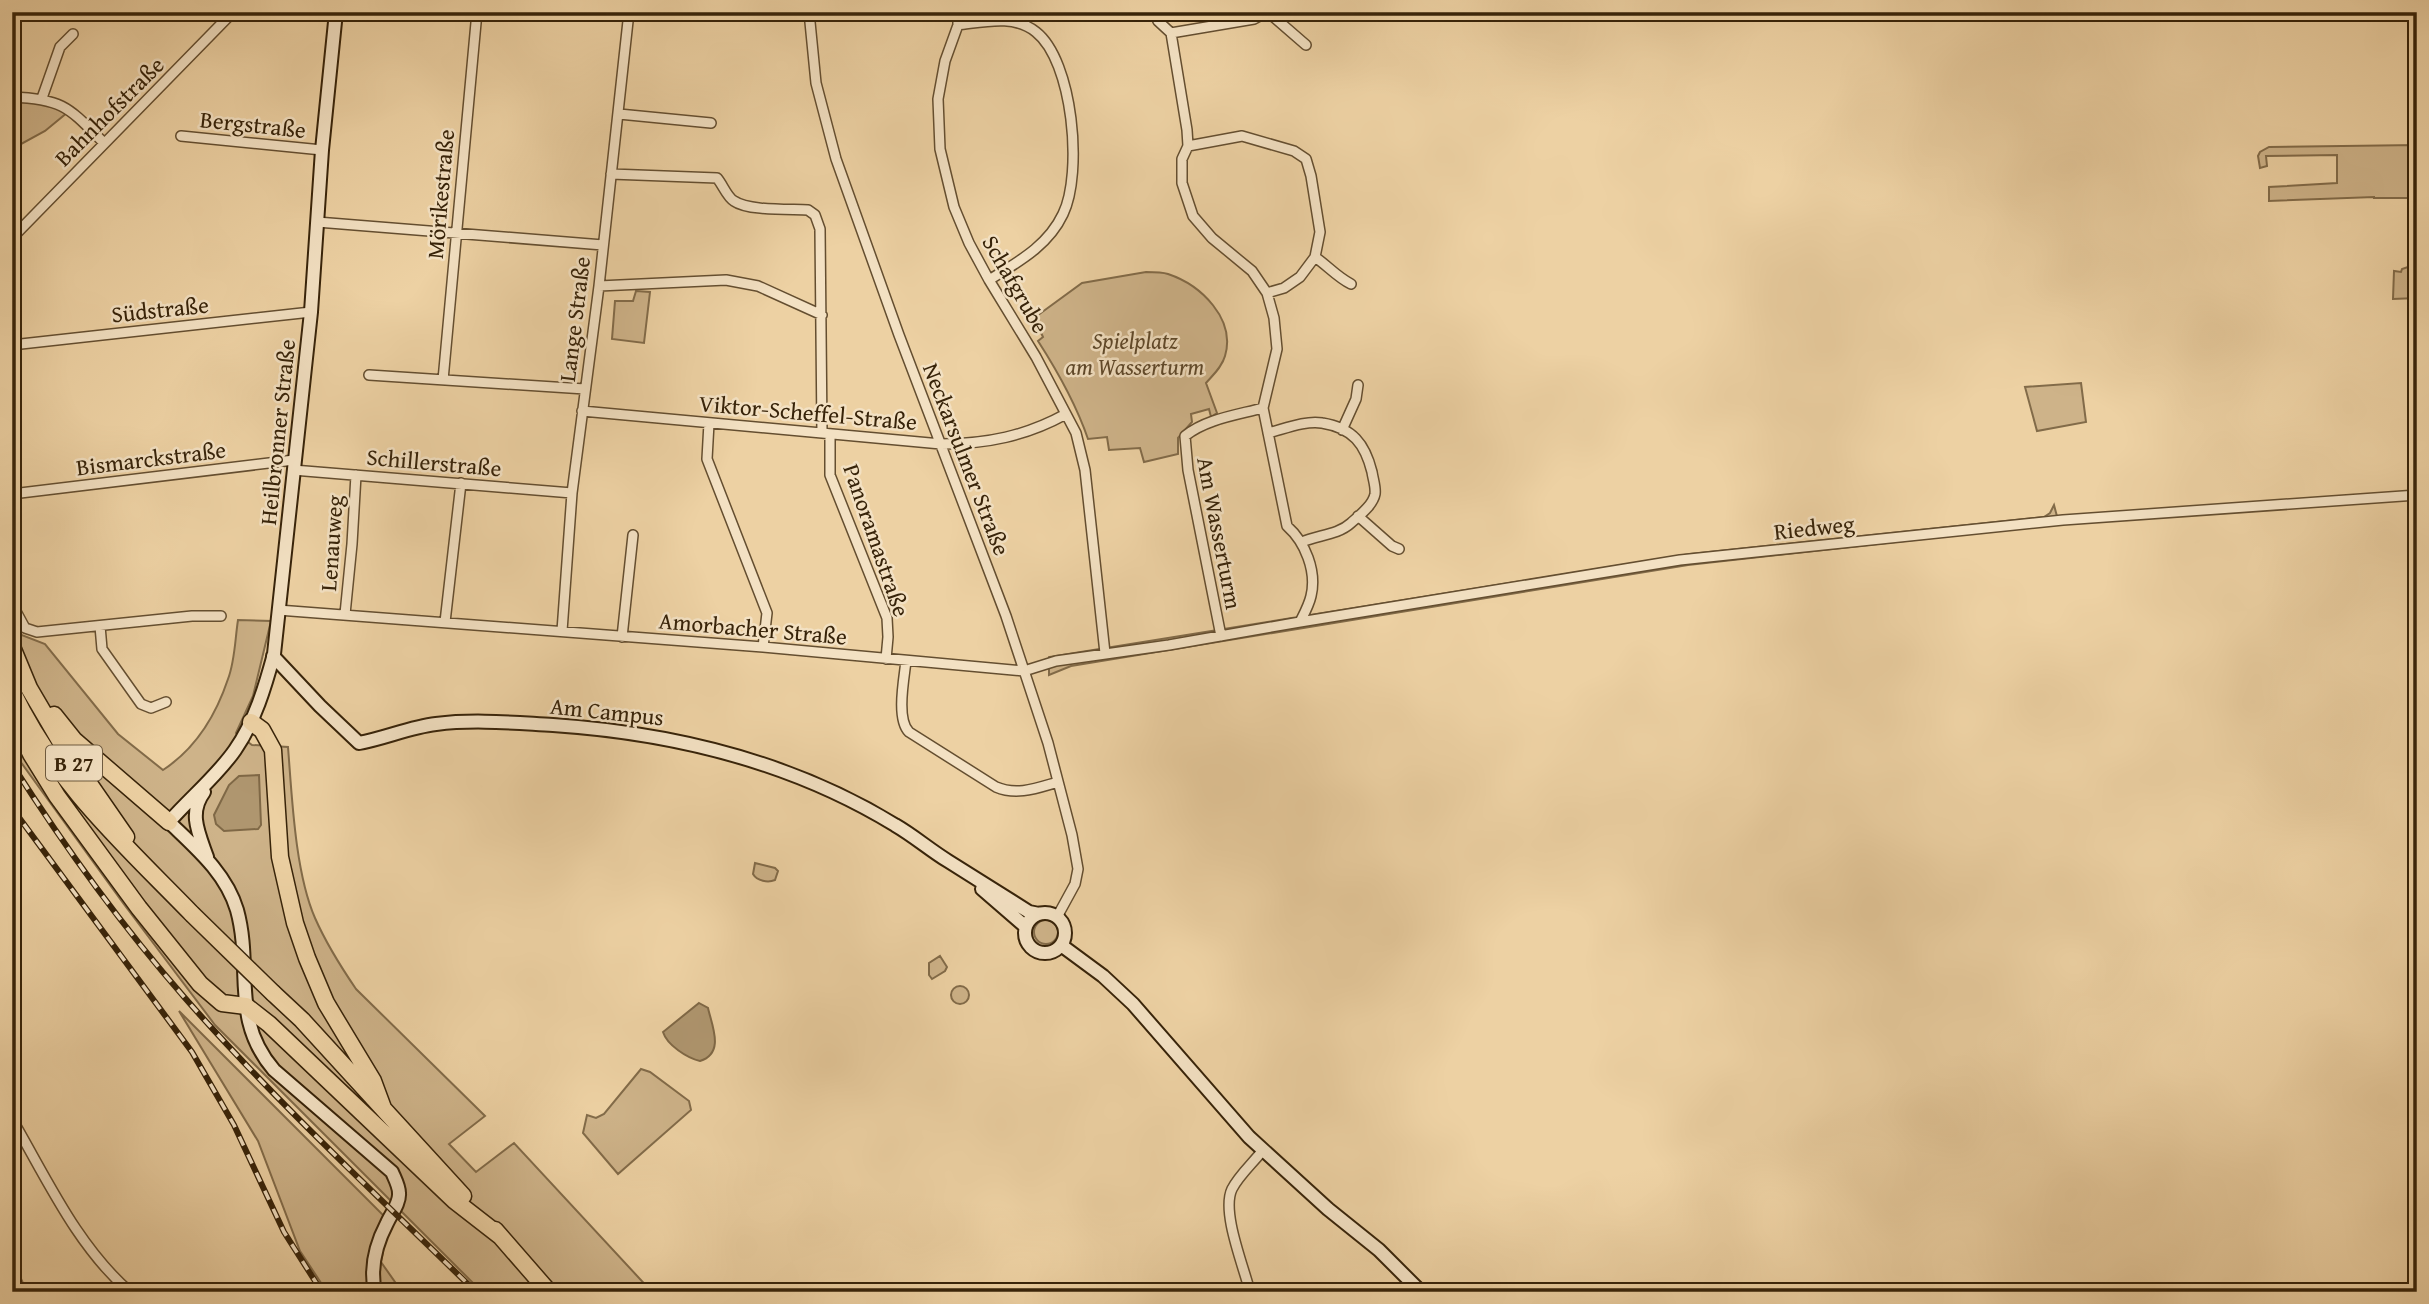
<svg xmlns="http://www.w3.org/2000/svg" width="2429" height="1304" font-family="'Gentium Book Plus',serif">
  <rect width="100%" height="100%" fill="#edd1a3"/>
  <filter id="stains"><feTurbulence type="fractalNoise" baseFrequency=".00286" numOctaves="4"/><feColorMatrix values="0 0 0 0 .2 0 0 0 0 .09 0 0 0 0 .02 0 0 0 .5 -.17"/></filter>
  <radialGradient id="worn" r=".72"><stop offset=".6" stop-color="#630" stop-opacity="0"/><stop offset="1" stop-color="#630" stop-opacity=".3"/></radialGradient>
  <path fill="#ceb389" stroke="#826b49" stroke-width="2" d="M12 99 42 101 68 112 45 131 12 149Z
    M2417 145V198H2374V197L2269 201V187L2337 183V155L2266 156 2267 166 2260 168 2258 156 2260 152 2269 147Z
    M2417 264V298L2393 299 2394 271 2401 272 2402 269Z
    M1146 272C1153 272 1162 272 1168 274 1201 285 1236 319 1225 356 1222 367 1213 375 1206 383L1217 413 1211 417 1209 409 1191 414 1192 422 1178 438V454L1144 462 1140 448 1109 450 1107 437 1088 439C1076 404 1058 372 1038 341L1043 337 1034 318 1082 283Z
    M636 291 650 292 644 343 612 339 615 301H633Z
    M2081 383 2086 422 2037 431 2025 387Z
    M2054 505 2059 524 1688 565 1071 666 1049 675V657L1690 554 2044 517 2050 513Z
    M12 615 19 634 45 644 118 734 163 770C195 749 216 715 228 679 235 661 235 639 238 620L271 621 253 696 236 733 252 745 288 747C292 797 295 872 315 918 326 943 341 967 356 989L485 1116 449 1144 476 1172 514 1143 652 1292H482L215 1025 123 903 12 750Z
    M755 863 775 868 778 871 775 880C768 883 757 881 753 874Z
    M1034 932a12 12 0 1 1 24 0a12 12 0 1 1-24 0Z
    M940 956 947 967 945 971 932 979 929 975V963Z
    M951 995a9 9 0 1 1 18 0a9 9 0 1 1-18 0Z
    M179 1011 389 1221 381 1262 402 1292H327L300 1251 258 1141Z
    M641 1069 650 1072 689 1101 691 1110 618 1174 583 1133 587 1115 596 1118 604 1114Z"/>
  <path fill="#af966f" stroke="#7f6846" stroke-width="2" d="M259 775 261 825 258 829 224 831 216 824 214 815 229 785 239 776Z
    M699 1003 708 1008C712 1026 725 1053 700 1061 687 1058 667 1045 663 1032Z
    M12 1259 27 1292H12Z"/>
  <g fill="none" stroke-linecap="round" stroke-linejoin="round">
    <defs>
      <path id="street" d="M566 12 629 16
        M809 12 816 83 836 159 899 335 1006 616 1048 743 1072 835 1078 869 1075 884 1057 917
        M958 12V25L945 61 938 99 940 149 954 207 969 243 989 280 1036 357 1076 433 1085 470 1105 653
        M1155 12 1158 21 1171 33 1187 130 1188 146 1182 159V183L1193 216 1212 238 1252 271 1267 293 1274 318 1277 349 1263 408 1287 526C1305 542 1317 571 1311 596 1309 605 1304 614 1300 622
        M1268 12 1306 45
        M958 25C984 22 1014 14 1036 32 1073 61 1083 173 1063 214 1048 246 1018 262 989 280
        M1171 33 1254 19 1267 12
        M12 97C64 99 69 108 104 143
        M42 98 60 47 73 34
        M619 114 711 123
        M181 136 322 150
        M1188 146 1242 136 1294 151 1306 159 1311 176 1320 232 1315 257 1300 277 1284 288 1267 293
        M611 174 717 178C723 185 727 197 734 201 748 211 790 209 808 210L815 215 820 229 822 433
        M317 222 603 245
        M12 238 233 12
        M1315 257C1328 266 1337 277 1351 284
        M599 286 726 280 758 286 822 315
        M12 345 311 312
        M369 375 585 389
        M443 380 477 12
        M582 411 941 444C987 444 1026 436 1066 414
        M709 423 707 459 767 613 763 647
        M1342 430 1356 399 1358 385
        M1268 433C1284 429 1306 420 1322 423 1353 428 1365 444 1372 472 1373 479 1376 487 1375 494 1373 505 1360 515 1351 523 1338 535 1318 535 1302 542
        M830 434V475L887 618 888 637 886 659
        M293 470 572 493
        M12 494 294 460
        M1358 516 1392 546 1399 549
        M12 604 25 628 37 632 192 616H221
        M278 610 763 647 1024 671 1056 661 1169 645 1300 622 1680 560 2063 520 2417 495
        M345 614 352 544 356 475
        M445 622 461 483
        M100 626 102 649 141 704 151 708 166 702
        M562 631 572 493 599 286 629 12
        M1221 636 1188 470 1185 436C1206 419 1237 415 1263 408
        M622 637 633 535
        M906 661C904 679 896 719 909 732L996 787C1017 796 1037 788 1058 782
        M12 1119C47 1179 77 1246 130 1292
        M1250 1292C1244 1267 1221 1212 1232 1189 1239 1175 1253 1163 1263 1150"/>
      <path id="secondary" d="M336 12 322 150 311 312 274 654C265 687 255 721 235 750 217 776 190 798 169 822 196 848 226 873 237 910 253 968 230 1019 274 1070L392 1172C395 1179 399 1186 399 1193 400 1203 391 1214 387 1223 376 1244 370 1269 375 1292
        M273 656 320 706 359 743C386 738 410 727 436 724 475 719 515 723 553 725 673 733 792 762 895 825 914 836 930 850 948 861 975 878 1002 895 1029 912L1039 914
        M204 792C188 813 199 834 207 857
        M982 889 1026 927
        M1025 933a20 20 0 1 1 40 0a20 20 0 1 1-40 0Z
        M1061 945 1103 976 1133 1004 1249 1137 1328 1209 1379 1250 1421 1292"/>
      <path id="highway" d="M12 647 29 688 63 746 126 837
        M12 691C57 785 121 841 192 914
        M54 715 74 740 169 822
        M12 716 31 754 57 796 139 908 200 984 222 1003 246 1006 269 1024 455 1201 500 1236
        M251 722 262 730 273 750 280 857 295 923 307 958 326 1003 373 1081 383 1108
        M273 993 302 1020 463 1196
        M495 1230 549 1292"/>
    </defs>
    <use href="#street" stroke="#644e30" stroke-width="12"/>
    <use href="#secondary" stroke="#372309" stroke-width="16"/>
    <use href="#highway" stroke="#372309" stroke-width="19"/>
    <use href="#street" stroke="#f3e1c3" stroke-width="9"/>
    <use href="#secondary" stroke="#f3e1c3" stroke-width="12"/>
    <use href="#highway" stroke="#edd1a3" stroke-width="16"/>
    <defs>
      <path id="rail" d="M12 764C64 846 121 925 185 998 276 1102 378 1196 476 1292
        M12 808 192 1052 234 1125 284 1232 322 1292"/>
    </defs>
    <use href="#rail" stroke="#372309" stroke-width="6"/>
    <use href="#rail" stroke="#f3e1c3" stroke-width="3.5" stroke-dasharray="10" stroke-linecap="butt"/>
    <defs>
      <path id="highway-bridge" d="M192 914 273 993"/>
    </defs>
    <use href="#highway-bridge" stroke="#372309" stroke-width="19" stroke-linecap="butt"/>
    <use href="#highway-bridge" stroke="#edd1a3" stroke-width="16"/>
  </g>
  <g text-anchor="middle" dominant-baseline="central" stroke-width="5" stroke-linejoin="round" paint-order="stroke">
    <rect fill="#f3e1c3" stroke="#6f5c41" stroke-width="2" x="46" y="745.5" width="56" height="35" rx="5"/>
    <g font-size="21" font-weight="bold" fill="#372309">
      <text x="74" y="763">B 27</text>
    </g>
    <g font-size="23" fill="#372309" stroke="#f3e1c3">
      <text transform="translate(109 111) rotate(-45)">Bahnhofstraße</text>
      <text transform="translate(253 124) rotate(6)">Bergstraße</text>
      <text transform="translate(440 194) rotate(-85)">Mörikestraße</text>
      <text transform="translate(1016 284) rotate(60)">Schafgrube</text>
      <text transform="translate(160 309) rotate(-6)">Südstraße</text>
      <text transform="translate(574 319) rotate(-83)">Lange Straße</text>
      <text transform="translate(808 412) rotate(5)">Viktor-Scheffel-Straße</text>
      <text transform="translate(277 432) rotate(-84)">Heilbronner Straße</text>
      <text transform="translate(151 458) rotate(-7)">Bismarckstraße</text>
      <text transform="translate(967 459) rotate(69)">Neckarsulmer Straße</text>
      <text transform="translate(434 462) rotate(5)">Schillerstraße</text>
      <text transform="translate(1814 527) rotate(-6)">Riedweg</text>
      <text transform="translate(1220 533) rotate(79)">Am Wasserturm</text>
      <text transform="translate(877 540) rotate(71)">Panoramastraße</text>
      <text transform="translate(331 543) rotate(-86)">Lenauweg</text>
      <text transform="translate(753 628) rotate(5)">Amorbacher Straße</text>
      <text transform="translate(607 711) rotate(6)">Am Campus</text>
    </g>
    <g font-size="23" font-style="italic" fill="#5d4729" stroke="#f3e1c3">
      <text x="1135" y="340">Spielplatz<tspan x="1135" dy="26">am Wasserturm</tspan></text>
    </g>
  </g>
  <rect width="2429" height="1304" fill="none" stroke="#edd1a3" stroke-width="42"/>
  <rect x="14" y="14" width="2401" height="1276" fill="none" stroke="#372309" stroke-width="3.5"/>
  <rect x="21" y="21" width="2387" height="1262" fill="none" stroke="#372309" stroke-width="2"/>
  <rect width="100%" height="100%" filter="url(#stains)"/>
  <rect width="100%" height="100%" fill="url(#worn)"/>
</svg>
